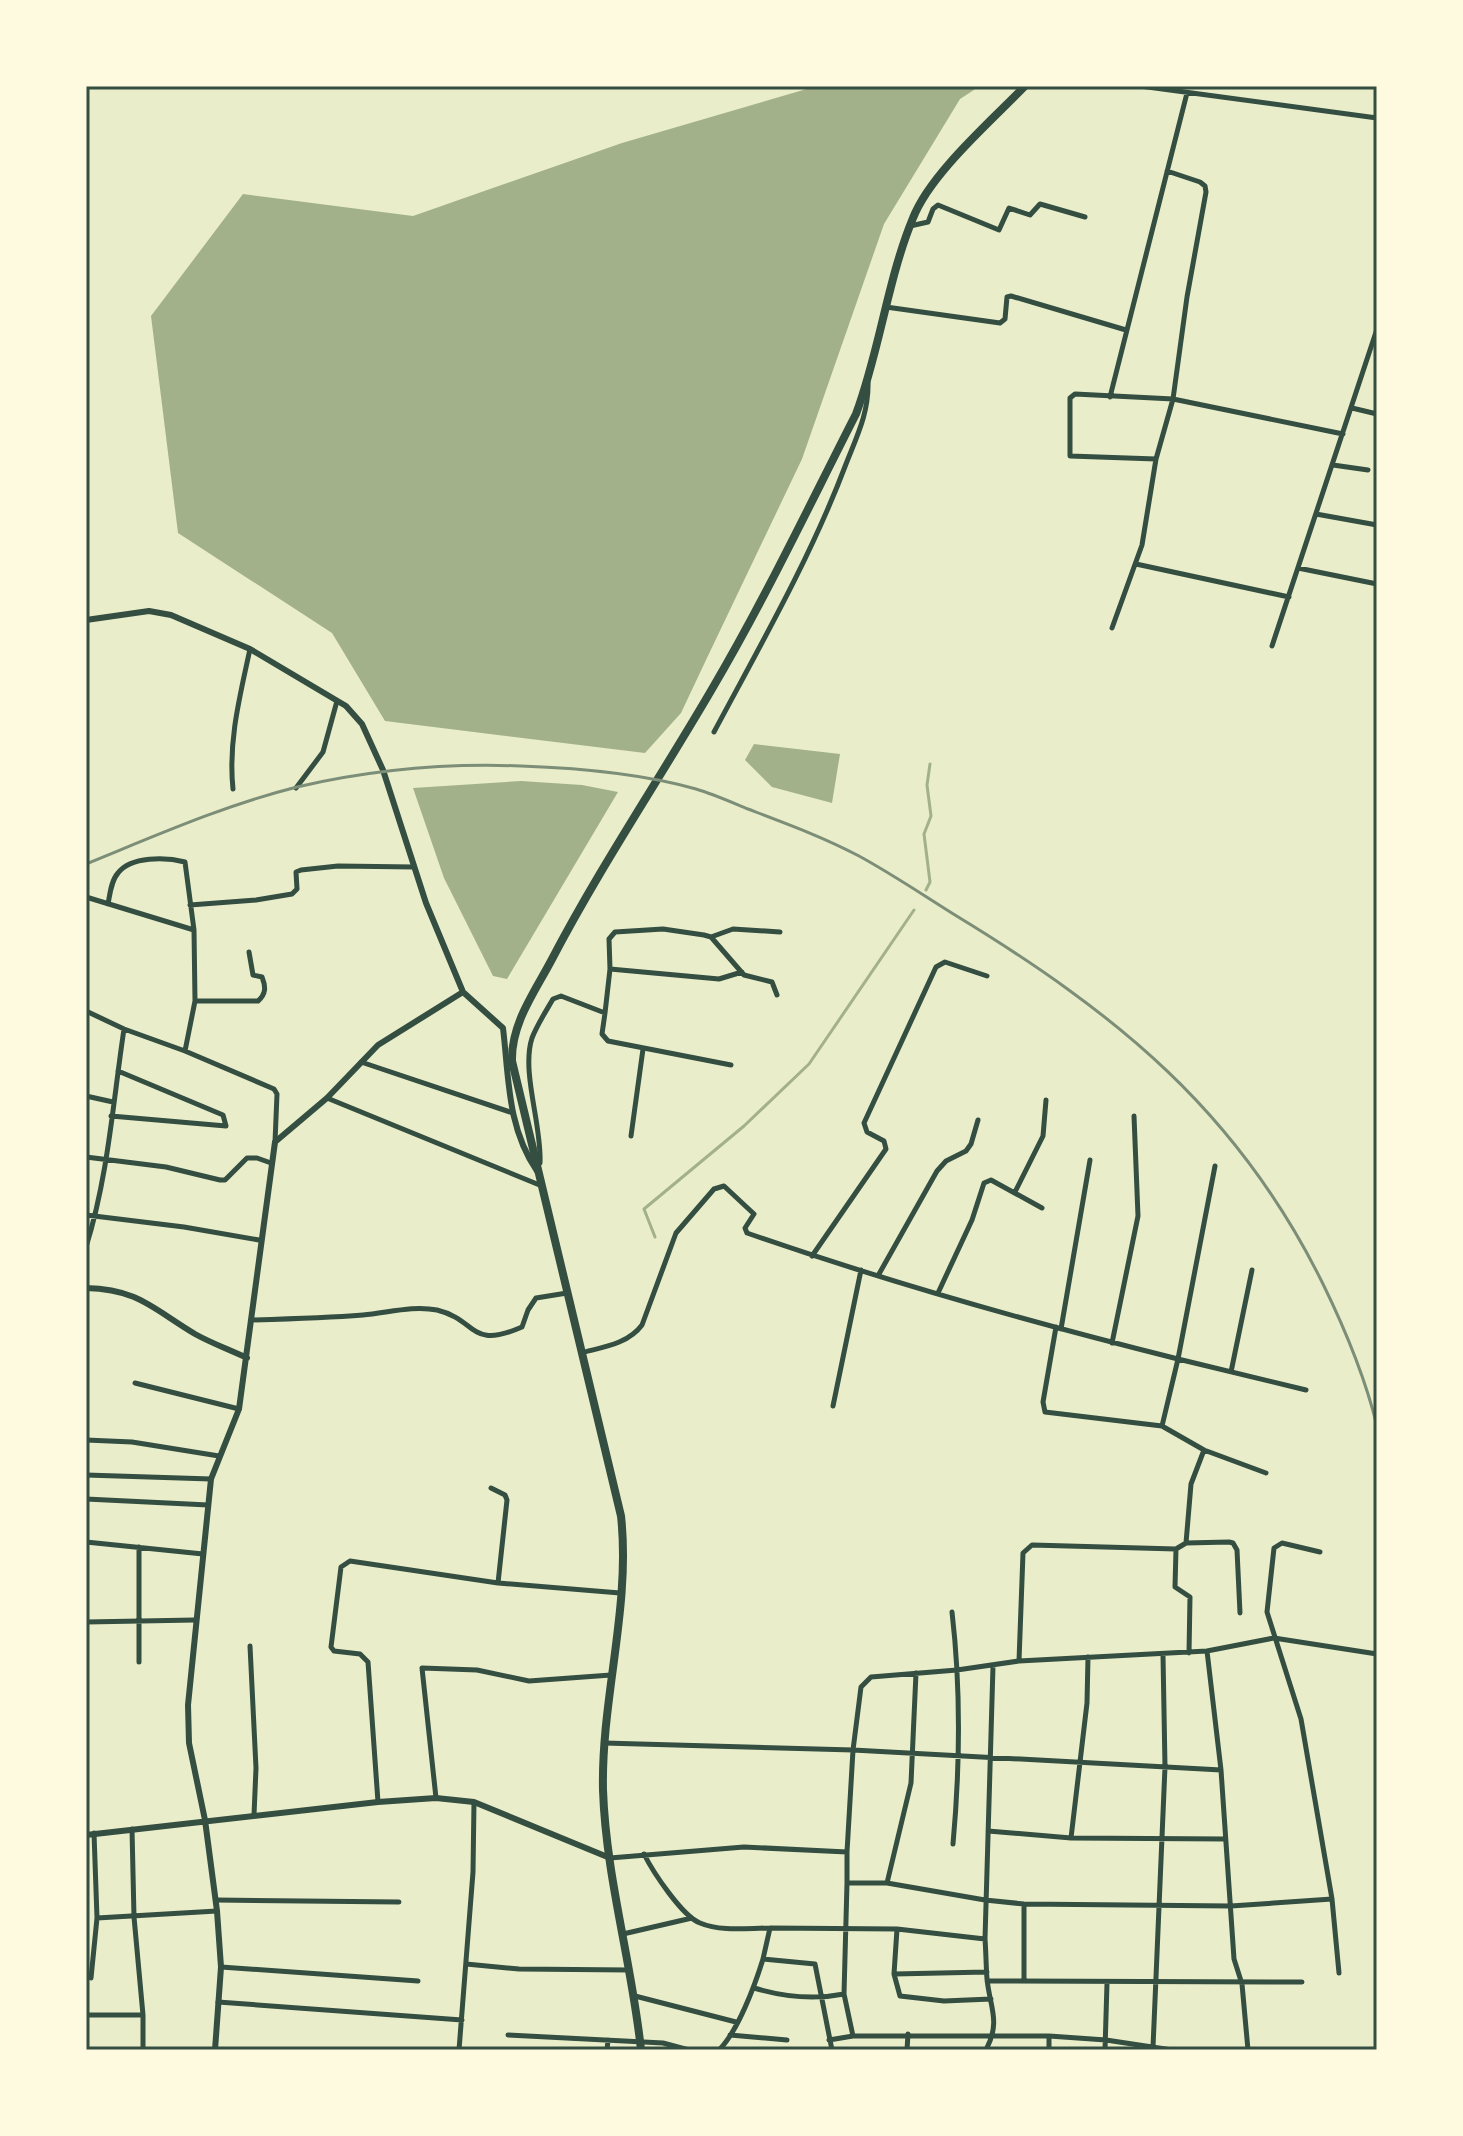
<svg xmlns="http://www.w3.org/2000/svg" width="1463" height="2136" font-family="'Work Sans',sans-serif">
  <rect width="100%" height="100%" fill="#e9edc9"/>
  <path fill="#a3b18a" d="M817 86H980L960 99 884 224 802 459 706 660 681 713 645 753 385 721 332 633 178 533 151 316 243 194 413 216 622 143Z
    M754 744 840 754 832 803 772 787 745 760Z
    M521 781 582 785 618 792 507 979 493 976 444 878 413 788Z"/>
  <g fill="none" stroke-linecap="round" stroke-linejoin="round">
    <path stroke="#a3b18a" stroke-width="3" d="M926 890 930 882 924 834 931 816 927 785 930 764
      M655 1237 644 1209 744 1126 809 1064 914 910"/>
    <path stroke="#344e41" stroke-width="5" d="M1140 86 1377 118
      M910 226 928 222 933 209 938 205 999 230 1009 208 1030 215 1040 204 1085 217
      M886 307 1000 323 1005 319 1007 297 1011 296 1126 330
      M1110 397 1187 93
      M1352 408 1377 414
      M1156 459 1070 456V398L1075 394 1173 399 1343 434
      M1333 465 1368 470
      M1316 514 1377 525
      M1136 564 1289 597
      M1298 568 1377 584
      M1112 628 1142 545 1156 459 1173 399 1187 297 1206 192 1205 186 1200 182 1167 171
      M1272 646 1377 329
      M714 732C761 644 811 557 846 464 857 436 869 412 868 382
      M296 788 323 752 337 701
      M233 789C228 741 240 696 250 649
      M86 897 194 930
      M108 904C110 894 111 881 118 873 131 856 166 857 185 862L194 930 195 1001 185 1051
      M190 905 256 900 292 894 297 889 296 872 301 870 338 866 414 867
      M711 937 733 929 780 932
      M610 969 609 939 615 932 663 929 704 935 711 937 744 975 772 982 777 995
      M195 1001H258C266 994 266 987 262 977L253 975 249 952
      M86 1011 124 1029 185 1051 274 1089 277 1094 275 1142
      M605 1013 602 1034 608 1041 731 1065
      M361 1062 513 1113
      M86 1096 113 1102
      M327 1098 542 1186
      M111 1116 226 1126 223 1115 118 1071
      M631 1136 643 1049
      M86 1157 166 1167 220 1180H225L247 1158H257L271 1163
      M540 1163C542 1125 521 1072 532 1038 537 1025 546 1011 553 999L561 996 605 1013 610 969 719 979 742 972
      M1215 1166 1178 1359 1306 1390
      M1015 1192 1043 1136 1046 1100
      M86 1215 184 1227 259 1240
      M86 1247C108 1177 113 1102 124 1029
      M812 1256 886 1149 884 1141 867 1132 864 1123 936 967 945 962 987 976
      M879 1274 937 1171 946 1161 966 1151 971 1144 978 1120
      M938 1293 972 1220 984 1183 991 1180 1042 1208
      M251 1320C288 1319 325 1318 363 1315 387 1313 413 1305 437 1310 478 1320 469 1350 522 1327L528 1310 536 1298 567 1293
      M1056 1327 1043 1402 1045 1412 1162 1426 1204 1450 1191 1484 1186 1543 1176 1549 1175 1587 1190 1597 1189 1653
      M1061 1329 1090 1160
      M1112 1343 1138 1216 1134 1116
      M581 1353C603 1347 628 1344 642 1325L676 1233 714 1189 724 1186 754 1214 745 1228 747 1233C888 1282 1033 1323 1178 1359L1162 1426
      M1231 1372 1252 1270
      M135 1383 239 1409
      M833 1406 861 1270
      M86 1440 132 1442 219 1456
      M1204 1450 1266 1473
      M86 1475 211 1479
      M491 1488 505 1495 507 1500 498 1583 620 1593
      M86 1499 208 1505
      M86 1542 203 1554
      M1186 1543 1229 1542 1233 1543 1237 1550 1240 1613
      M1320 1552 1282 1543 1274 1548 1267 1612 1301 1719 1332 1899 1339 1973
      M952 1612C961 1689 960 1767 953 1844
      M86 1622 195 1620
      M250 1646 256 1768 254 1815
      M1207 1651 1274 1638 1377 1654
      M1019 1661 1023 1553 1032 1545 1176 1549
      M139 1662V1547
      M604 1743 853 1750 1221 1770
      M436 1798 422 1668 477 1670 529 1681 611 1675
      M378 1802 368 1662 360 1654 334 1651 331 1647 341 1567 350 1561 498 1583
      M132 1829 134 1917 143 2015V2049
      M988 1831 1071 1838 1225 1839
      M1071 1838 1087 1703 1088 1657
      M847 1852V1883H887L985 1900 1024 1904 1231 1906 1332 1899
      M644 1854C653 1872 682 1916 700 1923 721 1932 748 1928 770 1928L763 1959 815 1964 832 2050
      M610 1858 744 1847 847 1852 853 1750 861 1687 871 1677 957 1670 1019 1661 1207 1651 1221 1770 1234 1959 1242 1984 1248 2050
      M887 1883 911 1783 916 1673
      M216 1900 399 1902
      M1024 1904V1980
      M97 1918 217 1911
      M770 1928 897 1929 985 1939 993 1666
      M897 1929 894 1974 900 1996 944 2001 991 1999
      M623 1934 692 1918
      M985 1939C986 1952 986 1966 987 1979 990 2008 1001 2021 986 2050
      M466 1964 519 1969 629 1970
      M221 1967 418 1981
      M894 1974 987 1972
      M91 1978 97 1918 94 1833
      M987 1981 1302 1982
      M754 1988C784 1997 814 2000 844 1994
      M635 1996 736 2022
      M218 2002 462 2020
      M86 2015H143
      M508 2035 663 2043 689 2050
      M730 2035 787 2040
      M853 2036H1049L1106 2040 1172 2050
      M829 2040 853 2036 844 1994 847 1883
      M1153 2047 1165 1767 1163 1655
      M459 2050 473 1872 474 1802
      M607 2050 608 2040
      M719 2050C738 2031 755 1985 763 1959
      M907 2050 908 2034
      M1049 2050V2036
      M1105 2050 1107 1983"/>
    <path stroke="#344e41" stroke-width="6" d="M86 620 149 611 171 615 250 649 346 706 362 724 383 770 426 903 463 992 503 1028C509 1078 507 1127 537 1171
      M86 1288C138 1289 153 1309 195 1334 211 1343 230 1350 247 1358
      M86 1835 378 1802 436 1798 474 1802 610 1858
      M215 2050 221 1967 217 1911 205 1820 189 1743 188 1705 211 1479 239 1409 275 1142 327 1098 378 1045 463 992"/>
    <path stroke="#344e41" stroke-width="8" d="M641 2050C632 1963 606 1878 603 1790 601 1699 631 1607 621 1516L512 1061C511 1024 534 993 551 961 600 867 659 780 712 689 765 599 809 506 856 414 880 350 887 281 913 218 930 174 991 121 1025 86"/>
    <path stroke="#7c8e77" stroke-width="3" d="M86 864C155 836 225 805 297 787 370 770 446 763 521 766 578 768 640 773 696 789 713 794 731 802 748 809 785 823 823 837 859 856 892 874 923 895 955 915 1116 1013 1238 1111 1323 1284 1345 1329 1365 1377 1377 1426"/>
  </g>
  <rect width="1463" height="2136" fill="none" stroke="#fefae0" stroke-width="176"/>
  <rect x="88" y="88" width="1287" height="1960" fill="none" stroke="#344e41" stroke-width="3"/>
</svg>
